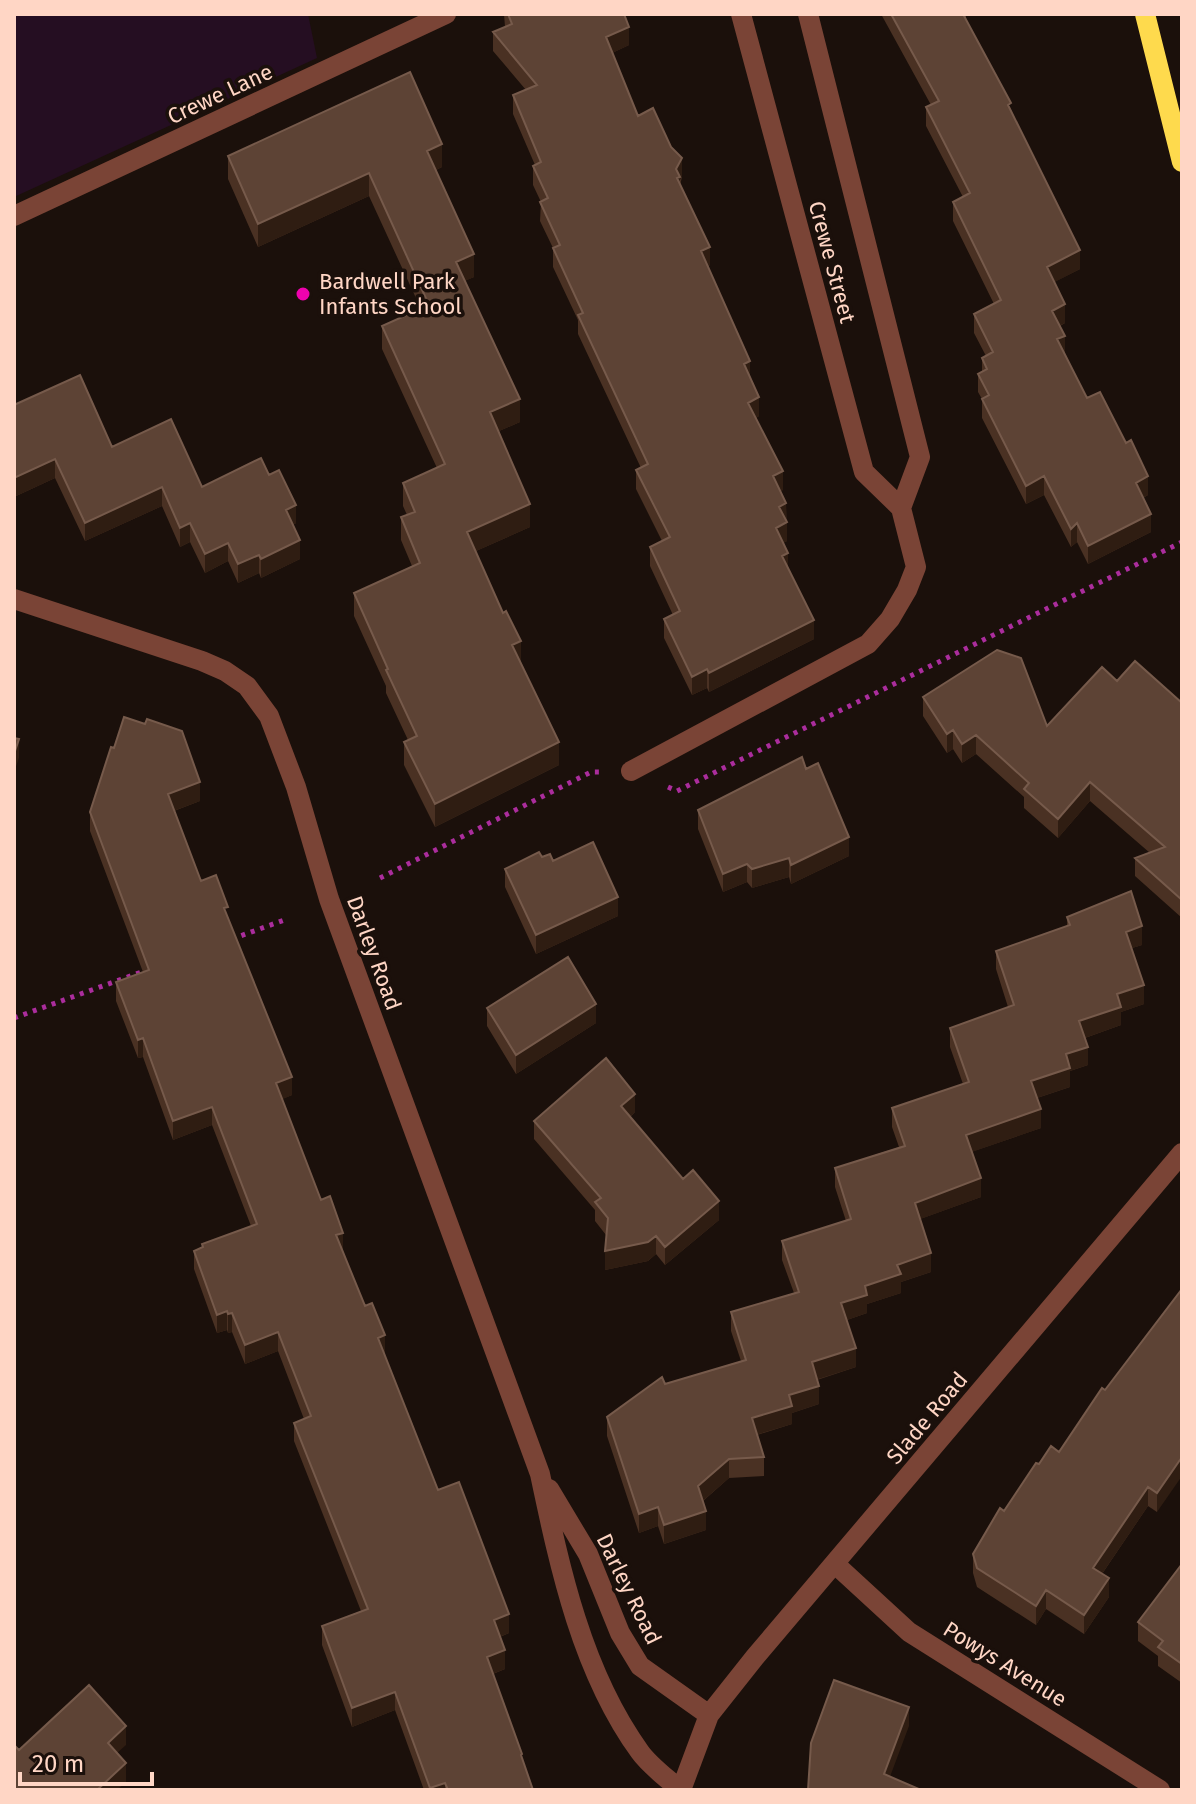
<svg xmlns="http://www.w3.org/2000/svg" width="1196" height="1804" font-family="'Fira Sans',sans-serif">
  <rect width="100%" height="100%" fill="#1b100b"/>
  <path fill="#250e22" d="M14 14H308L317 58 14 197Z"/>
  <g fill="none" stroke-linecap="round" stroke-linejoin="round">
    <path stroke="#ab2d9d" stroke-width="5" stroke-dasharray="4 6" stroke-linecap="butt" d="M668 787 677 791 1182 542
      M380 878 591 772H602
      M232 939 287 919
      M14 1018 147 970"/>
    <path stroke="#7a4436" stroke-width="20" d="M808 14 920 457 901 508
      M14 216 446 14
      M14 599 202 661 225 671 247 686 269 716 296 787 329 899 540 1474C560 1569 582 1672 640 1752 650 1766 667 1778 680 1790
      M631 771 868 644 890 619 907 590 916 567 901 508 864 472 741 14
      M549 1489 588 1554 620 1633 640 1666 709 1715
      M835 1564 909 1632 1160 1790
      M681 1790 709 1715 755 1657 1182 1153"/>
    <path stroke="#feda4d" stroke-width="20" d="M1145 14 1182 162"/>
  </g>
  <path fill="#4a3123" d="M504 14H624L629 45 612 53 638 116 682 177 680 185 710 265 708 266 750 378 759 416 756 418 783 490 780 491 786 503 787 541 783 543 788 569 814 639 709 692 707 688 692 695 664 638V619L673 615 650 566V547L662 541 636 489V470L641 468 578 334V320L553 267V248L540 221 541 202 533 185V166L535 165 513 114V95L526 90 493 51V32L505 27Z
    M881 14H966V20L1011 110 1080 269 1054 282 1065 323 1060 326 1064 354 1087 398 1148 495 1143 498 1151 532 1088 564 1077 542 1071 547 1044 495 1026 504 982 418V399L978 392V374L982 372V358L986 356 974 333V314L994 304 953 221V202L963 197 926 126V107L931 105Z
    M228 156 442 167 436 170 474 277 464 281 520 422 499 431 530 527 476 551 521 663 559 765 435 827 404 765V742L408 740 386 693V686L354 616V593L412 566 401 540V517L407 515 403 506V483L437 468 382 349V326L421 309 369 196 258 247 228 179Z
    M14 405 112 447 202 487 296 523 293 525 300 559 261 578 259 573 238 583 228 561 205 573 190 542 180 547 162 506 85 541 55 478 14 497Z
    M1117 681 1182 703V918L1135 876V858L1150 853 1090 801 1058 838 1024 808V797L976 754 962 763 953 749 947 753 923 716V697L1047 726Z
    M806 769 849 856 791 884 789 877 752 888 747 882 723 892 698 829V810Z
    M200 801 174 811 201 881 228 918 292 1095 282 1099 321 1200 385 1354H384L438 1490 509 1633 500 1637 505 1669 493 1674 533 1790H424L395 1710 352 1727 322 1645V1626L361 1611 294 1441V1423L304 1419 278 1351 245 1364 232 1332 228 1333 227 1330 217 1333 194 1269V1251L202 1248V1244L251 1226 212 1125 173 1140 143 1057 138 1058 116 1001V982L143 972 90 831V812Z
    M542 857 618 916 536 954 505 887V869Z
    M1067 917 1142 945 1132 948 1144 1004 1121 1012V1025L1085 1038 1088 1065 1070 1071V1087L1037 1098 1041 1128 971 1152 981 1197 920 1219 931 1272 901 1282V1293L867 1304V1313L847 1320 856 1367 817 1380 819 1404 792 1413V1424L757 1435 764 1457V1476L729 1478 703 1501 706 1530 664 1544 658 1526 639 1533 607 1436V1417L665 1384 741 1361 731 1331V1312L794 1293 782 1260V1241L846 1221 835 1187V1168L899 1147 892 1127V1108L963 1084 950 1047V1028L1008 1007 996 969V951L1067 926Z
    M487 1008 596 1023 516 1074 487 1026Z
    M635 1112 630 1117 719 1220 665 1265 656 1254 648 1261 605 1270 606 1235 595 1221V1210L534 1139V1121Z
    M1182 1289 1157 1512 1148 1506 1102 1574 1109 1597 1084 1634 1046 1609 1036 1625 977 1587 973 1573V1554L1039 1464 1059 1452Z
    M1182 1564V1683L1158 1666V1656L1138 1641V1622Z"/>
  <path fill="#2f1d12" d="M629 27V45L606 56V37Z
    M442 144V167L427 174V151Z
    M682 158V177L680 180V196L676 169Z
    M369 173V196L258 247V224Z
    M710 247V265L701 269V251Z
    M1080 250V269L1047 286V267Z
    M474 254V277L456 285V262Z
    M1065 304V323L1052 329V311Z
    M1065 336V354L1057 339Z
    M750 361V379L744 364Z
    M759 397V416L748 422V403Z
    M520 399V422L490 435V412Z
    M55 459V478L14 497V478Z
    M783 471V490L773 495V476Z
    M1044 476V495L1026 504V486Z
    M1148 476V495L1136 501V483Z
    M162 487V506L85 541V523Z
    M786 503V522L779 507Z
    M530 504V527L467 555V532Z
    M296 505V523L286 529V510Z
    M1151 514V532L1088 564V546Z
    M787 522V541L776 547V528Z
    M190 523V542L180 547V528Z
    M1077 523V542L1071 547V529Z
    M300 540V559L261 578V559Z
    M228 543V561L205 573V554Z
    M788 553V572L782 556Z
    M259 555V573L238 583V564Z
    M814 620V639L709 692V673Z
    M521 641V663L512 645Z
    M707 669V688L692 695V677Z
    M953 730V749L947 753V734Z
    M976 735V754L962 763V744Z
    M19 739V758L14 772V754Z
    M559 742V765L435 827V804Z
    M200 782V801L168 813V794Z
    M1090 782V801L1058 838V819Z
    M849 837V856L791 884V865Z
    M789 858V877L752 888V869Z
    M747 864V882L723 892V874Z
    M618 897V916L536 954V935Z
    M1142 926V945L1126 950V932Z
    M1144 985V1004L1121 1012V1025L1079 1040V1021L1117 994Z
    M596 1004V1023L516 1074V1055Z
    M143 1038V1057L138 1058V1040Z
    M1088 1047V1065L1070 1071V1087L1031 1100V1081L1066 1054Z
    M292 1077V1095L276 1102V1083Z
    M635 1094V1112L621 1125V1106Z
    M212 1107V1125L173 1140V1121Z
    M1041 1109V1128L966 1154V1135Z
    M981 1178V1197L915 1221V1203Z
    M719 1201V1220L665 1265V1247Z
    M343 1233V1251L336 1254V1235Z
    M656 1236V1254L648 1261 605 1270V1251Z
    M931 1253V1272L901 1282V1293L867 1304V1313L841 1322V1303L897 1265Z
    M227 1311V1330L217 1333V1315Z
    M232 1313V1332L228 1333V1314Z
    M278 1332V1351L245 1364V1345Z
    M385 1335V1354L378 1356V1338Z
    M856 1348V1367L812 1381V1362Z
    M819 1386V1404L792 1413V1424L752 1436V1418L789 1395Z
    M1182 1457V1476L1157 1512V1493Z
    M729 1459V1478L698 1505V1486Z
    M1148 1487V1506L1093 1587V1568Z
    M658 1507V1526L639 1533V1514Z
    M706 1511V1530L664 1544V1525Z
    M1109 1578V1597L1084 1634V1615Z
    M1046 1590V1609L1036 1625V1606Z
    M509 1614V1633L494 1639V1620Z
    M505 1650V1669L487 1676V1657Z
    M395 1692V1710L352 1727V1708Z
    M909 1707V1726L885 1790 884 1774Z
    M126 1726V1745L108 1761V1743Z
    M126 1763V1782L117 1790H97Z
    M445 1783V1790H430V1788Z"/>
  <path fill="#5d4335" stroke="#765a4b" stroke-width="2" d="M508 14H624L629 27 606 37 638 116 653 108 671 147 682 158 676 169 680 177 677 178 710 247 701 251 750 361 744 364 759 397 748 403 783 471 773 476 786 503 779 507 787 522 776 528 788 553 782 556 814 620 709 673 707 669 692 677 664 619 680 611 650 547 670 537 636 470 648 464 578 315 583 313 553 248 560 245 540 202 548 198 533 166 541 162 513 95 537 85 493 32 512 24Z
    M891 14H963L1011 103 1008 105 1080 250 1047 267 1065 304 1052 311 1065 336 1057 339 1087 398 1100 392 1126 443 1131 440 1148 476 1136 483 1151 514 1088 546 1077 523 1071 529 1044 476 1026 486 982 399 989 395 978 374 987 369 982 358 993 352 974 314 1001 300 953 202 970 193 926 107 939 101Z
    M410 72 442 144 427 151 474 254 456 262 520 399 490 412 530 504 467 532 503 613 506 611 521 641 512 645 559 742 435 804 404 742 417 736 386 670 388 669 354 593 420 563 401 517 415 512 403 483 445 464 382 326 429 305 369 173 258 224 228 156Z
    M80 375 112 447 171 419 202 487 261 458 269 475 279 470 296 505 286 510 300 540 261 559 259 555 238 564 228 543 205 554 190 523 180 528 162 487 85 523 55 459 14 478V405Z
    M997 650 1021 658 1047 726 1102 667 1117 681 1135 661 1182 703V900L1135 858 1165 847 1090 782 1058 819 1024 789 1029 783 976 735 962 744 953 730 947 734 923 697Z
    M124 717 145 724 147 719 182 731 200 782 168 794 201 881 216 875 228 907 224 908 292 1077 276 1083 321 1200 330 1196 343 1233 336 1235 365 1306 372 1303 385 1335 378 1338 438 1490 459 1482 509 1614 494 1620 505 1650 487 1657 522 1754 521 1755 533 1790H448L445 1783 430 1788 395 1692 352 1708 322 1626 368 1609 294 1423 311 1416 278 1332 245 1345 232 1313 228 1314 227 1311 217 1315 194 1251 203 1247 202 1244 257 1224 212 1107 173 1121 143 1038 138 1040 116 982 149 970 90 812 111 747 114 748Z
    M14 738 19 739 14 754Z
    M802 757 806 769 818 763 849 837 791 865 789 858 752 869 747 864 723 874 698 810Z
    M593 842 618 897 536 935 505 869 539 852 542 857 550 854 553 861Z
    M1131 891 1142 926 1126 932 1144 985 1117 994 1121 1007 1079 1021 1088 1047 1066 1054 1070 1068 1031 1081 1041 1109 966 1135 981 1178 915 1203 931 1253 897 1265 901 1274 865 1286 867 1295 841 1303 856 1348 812 1362 819 1386 789 1395 792 1406 752 1418 764 1457 729 1459 698 1486 706 1511 664 1525 658 1507 639 1514 607 1417 662 1377 665 1384 746 1360 731 1312 799 1292 782 1241 851 1219 835 1168 905 1146 892 1108 969 1082 950 1028 1014 1005 996 951 1070 925 1067 917Z
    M568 957 596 1004 516 1055 487 1008Z
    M606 1058 635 1094 621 1106 683 1179 693 1170 719 1201 665 1247 656 1236 648 1242 605 1251 608 1218 595 1202 601 1198 534 1121Z
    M1182 1289V1457L1157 1493 1148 1487 1093 1568 1109 1578 1084 1615 1046 1590 1036 1606 977 1568 973 1554 1000 1508 1004 1511 1036 1463 1039 1464 1051 1446 1059 1452 1102 1388 1105 1390Z
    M1182 1564V1664L1158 1647 1163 1641 1138 1622Z
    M834 1680 909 1707 884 1774 921 1790H808L811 1743Z
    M89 1685 126 1726 108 1743 126 1763 97 1790H14V1745L19 1750Z"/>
  <circle fill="#ee02ae" stroke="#1b100b" stroke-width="3" cx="303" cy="294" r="8"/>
  <g text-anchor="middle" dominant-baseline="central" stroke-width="7" stroke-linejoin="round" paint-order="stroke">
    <g font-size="22" fill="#ffd6c5" stroke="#1b100b">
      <text transform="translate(220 94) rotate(-25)">Crewe Lane</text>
      <text transform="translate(832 262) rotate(75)">Crewe Street</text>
      <text transform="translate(374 953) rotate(70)">Darley Road</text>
      <text transform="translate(927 1418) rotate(-50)">Slade Road</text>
      <text transform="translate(629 1589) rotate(64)">Darley Road</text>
      <text transform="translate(1005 1664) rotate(32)">Powys Avenue</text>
    </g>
    <g font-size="22" fill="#ffd6c5" stroke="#1b100b" text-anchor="start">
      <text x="319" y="281">Bardwell Park<tspan x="319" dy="25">Infants School</tspan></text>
    </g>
  </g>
  <rect width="1196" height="1804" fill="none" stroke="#ffd6c5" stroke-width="32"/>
  <path d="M20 1772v12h132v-12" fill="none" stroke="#ffd6c5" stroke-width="4"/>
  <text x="32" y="1772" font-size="24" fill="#ffd6c5" stroke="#1b100b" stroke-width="6" paint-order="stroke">20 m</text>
</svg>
